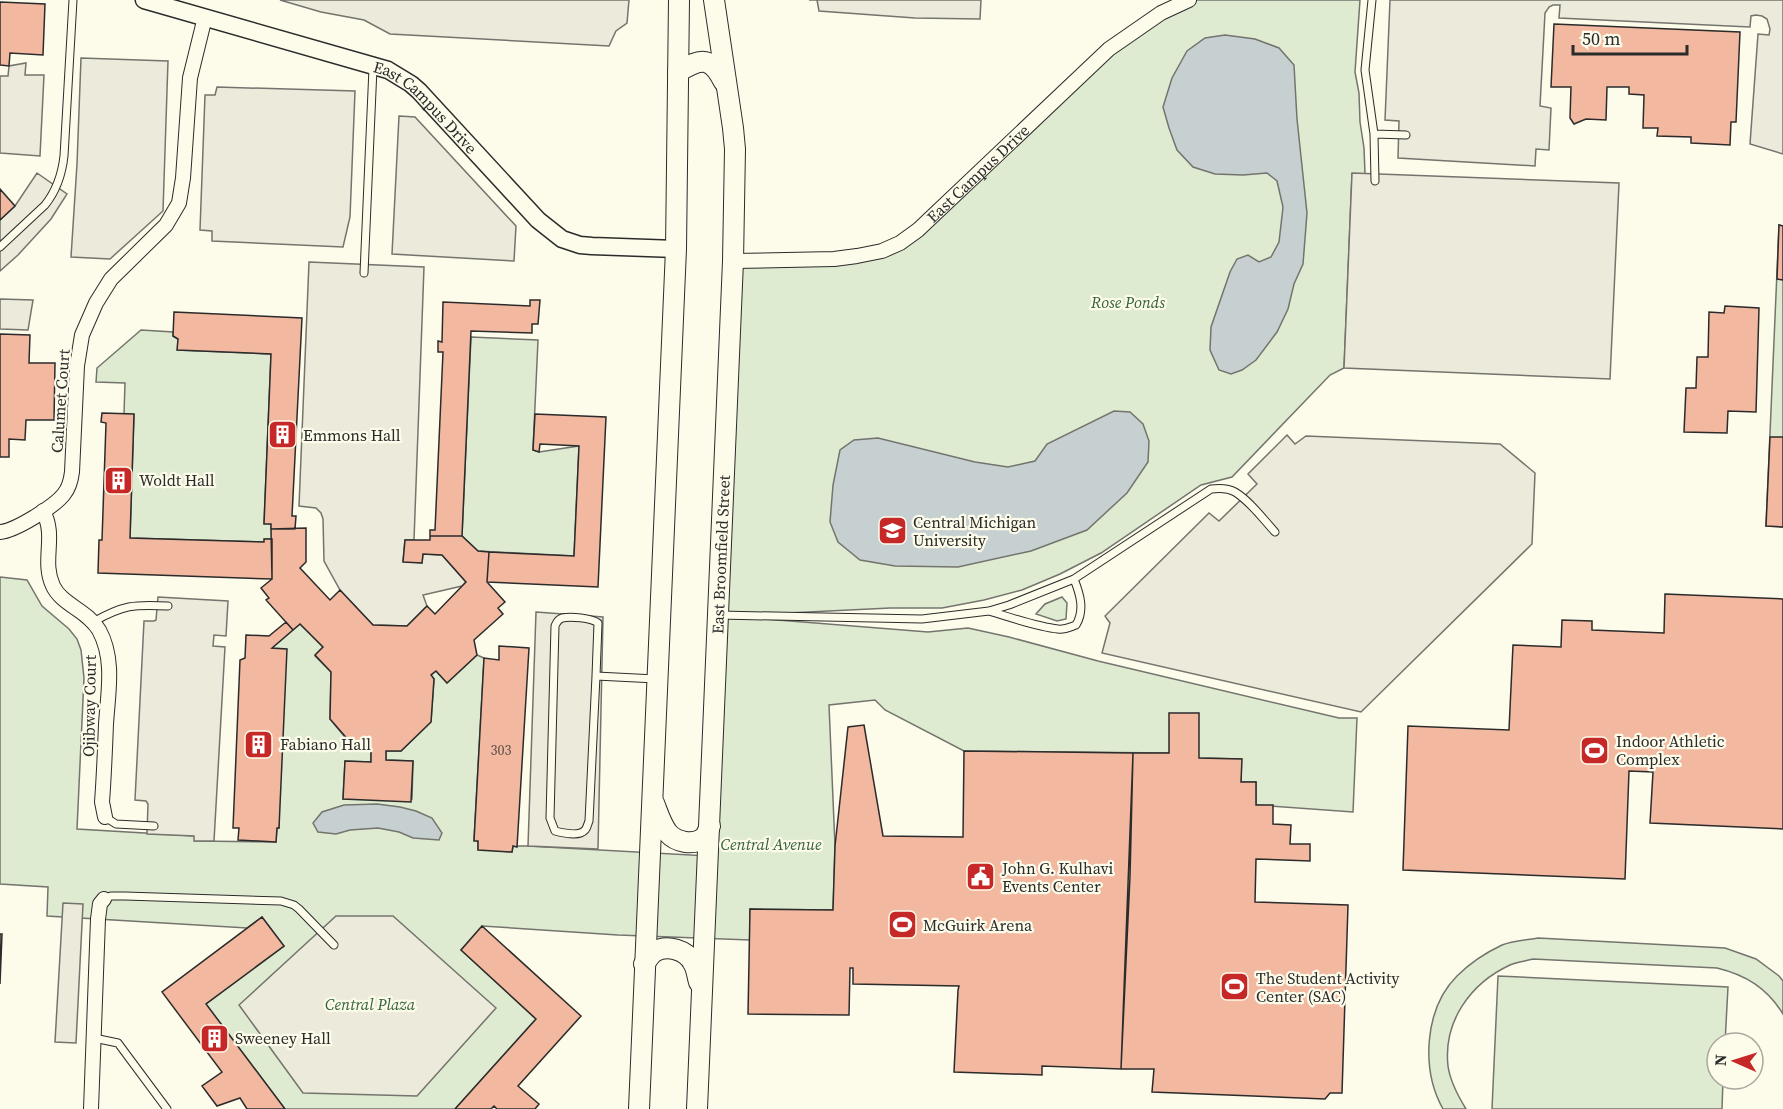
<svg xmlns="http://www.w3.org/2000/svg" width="1783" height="1109" font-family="'Source Serif 4',serif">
  <rect width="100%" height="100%" fill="#fdfbea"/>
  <path fill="#deebd1" stroke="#74746e" stroke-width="1.5" d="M1189 0H1360L1355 72 1359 93 1360 122 1364 148 1365 174H1352L1344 368 1330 375 1232 477 1201 485 1101 553 1060 574 1022 590 984 600 942 608H890L728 616 928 632 968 628 1009 637 1098 661 1339 718H1357L1353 812 1256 805V782H1241V759L1199 758 1169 753 964 751 885 710 875 700 829 705 835 846 833 910 750 909V940L618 935 482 926 461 950 536 1019 455 1109H285L206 1004 284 946 262 917 247 928 47 916 48 887 0 884V577L27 580 42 606 69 629 77 639 81 650 84 678 77 829 195 836V841L276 842 277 828H279L272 648 300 624 323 647 315 656 331 672 330 719 354 748 371 750V762L345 761 343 799H412L413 761 386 760V751H401L431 722 434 679 431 675 436 671 447 683 477 655 484 658 474 840 478 841V849L512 852 513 846H528L708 856 733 261 857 256 918 229 1085 71Z
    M1779 225 1783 226V527L1766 526Z
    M141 330 173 332V336L178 339V350L271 354 264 523 271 524 272 539H265L264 542 130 538 134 415 124 414 125 383 96 382 97 368Z
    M471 337 538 340 533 450 539 452 579 446 574 556 478 551 462 536Z
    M1062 597 1067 603 1066 619 1057 621 1036 614 1045 604Z
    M1538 938 1725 948 1756 959 1779 976 1783 981V1014C1767 988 1746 975 1717 968L1533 959C1526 961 1517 962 1510 965 1471 983 1443 1021 1448 1066 1450 1081 1458 1096 1466 1109H1443C1421 1070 1424 1009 1457 976 1470 963 1485 953 1502 945 1512 941 1526 940 1538 938Z
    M1498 976 1728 987 1725 1043H1717V1079H1723L1722 1109H1492Z"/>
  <path fill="#eceadb" stroke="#74746e" stroke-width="1.5" d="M280 0H629L627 23 616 31 609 46 390 34 364 20 321 12Z
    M809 0H981L980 19 915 18 819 11 817 0Z
    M1390 0H1783V154L1750 144 1758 34 1769 35 1770 29 1767 19 1762 16 1756 15 1751 16 1750 27 1559 18 1560 5H1553L1549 7 1545 13 1540 106 1551 108 1549 150 1536 149 1535 166 1398 158 1399 121 1385 120Z
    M81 58 168 61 163 211 110 259 71 257 77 164Z
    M26 63 25 75H44L40 156 0 153V76H8L9 66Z
    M217 87 355 91 350 217 343 247 212 241V231L200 230 205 95H215Z
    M399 116 415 117 516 226 514 261 392 254Z
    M37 173 67 194 51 219 18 255 0 271V220L15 206Z
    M1352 173 1619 183 1610 379 1344 368Z
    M309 262 424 267 414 540H405L403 561 422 563 423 554 442 555 466 582 462 586 423 595 427 606 407 626 373 625 340 590 324 561 323 519 321 513 316 508 299 506Z
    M0 299 33 300 28 330 0 329Z
    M1287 435 1295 444 1306 436 1500 444 1535 473 1532 544 1361 712 1102 653 1110 623 1105 616 1209 513 1219 521 1257 484 1248 474Z
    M158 597 228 601 226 636 214 635 213 646 225 647 214 841H194V836L147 834 148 804 146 801 135 800 144 621H154L156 620Z
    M536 612 603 617 598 849 528 846Z
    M63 903 83 904 76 1043 55 1042Z
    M336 916H393L496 1008 417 1096 303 1093 239 1005Z"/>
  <path fill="#c7d0d0" stroke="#74746e" stroke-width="1.5" d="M1225 35 1255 39 1279 48 1294 65 1297 119 1307 213 1303 264 1294 284 1288 309 1277 332 1256 360 1242 370 1231 374 1219 370 1210 350 1211 327 1230 272 1237 259 1248 255 1259 262 1271 257 1279 242 1283 207 1277 181 1267 173 1243 175 1215 174 1193 167 1177 150 1169 128 1163 107 1172 78 1187 51 1205 38Z
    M1114 411 1130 412 1143 424 1149 441 1148 462 1127 493 1087 530 1031 551 958 567 895 566 860 560 838 542 830 522 833 485 840 450 854 440 878 438 975 462 1008 467 1035 461 1047 444Z
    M377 804 400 807 416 811 432 818 442 833 439 840 413 838 399 832 378 828 350 830 336 834 318 832 313 823 322 812 344 805Z"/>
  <path fill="#f2b8a0" stroke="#2b2b2b" stroke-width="1.5" d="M0 2 45 4 43 55 10 53 9 66 0 65Z
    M1554 24 1740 32 1736 122H1731L1730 145 1691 143V137L1657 136 1658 128H1643L1644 95 1629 94V87H1607L1606 120 1586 119 1574 124 1570 118 1571 87H1551Z
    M0 189 15 206 0 220Z
    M1779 225 1783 226V280L1777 279Z
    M530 300H540L538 324H532V333L471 331 462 536H430V530H435L443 352H438V341L442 342 443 302 530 306Z
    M1725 306 1759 308 1756 412 1728 411 1727 433 1684 432 1686 388H1696L1697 357H1708L1709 312 1724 313Z
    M174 312 302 318 292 516H296L295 529H271V524H264L271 354 177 350 178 339 173 336Z
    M0 334 30 335 29 363H55L54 420H26L25 440 9 439V457H0Z
    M102 413 134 414 130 538 264 542V539H272V579L98 573 99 540H102L106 423 101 422Z
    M535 414 606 417 598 587 487 582 489 552 574 556 579 446 540 444 539 452 533 450Z
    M1770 437H1783V527L1766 526Z
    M306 528V562L300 568 330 600 340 590 373 625 407 626 427 606 435 614 466 582 442 555 423 554 422 563 403 562 405 540H430V536H462L478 551 489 552 487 582 505 602 498 608 503 614 474 640 477 655 447 683 436 671 431 675 434 679 431 722 401 751H386V760L413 761 411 802 343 799 345 761 371 762V750H357L330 719 331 672 315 655 323 647 300 624 293 630 266 600 269 598 261 588 272 579 271 529Z
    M1665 594 1783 599V829L1650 823 1653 772 1629 771 1625 879 1403 870 1408 726 1509 730 1513 645 1561 647 1562 620 1592 621V630L1664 633Z
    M286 622 293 630 272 648 287 649 279 828H277L276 842 238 840 239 828H233L240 660 245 658 246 635 269 636Z
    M499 646 529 648 517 847 513 846 512 852 478 850V841H474L484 658 499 660Z
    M1169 713H1199V758L1242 759 1241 782H1256V805H1273V824L1291 825 1290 844H1310V861L1256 859 1255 902 1348 905 1342 1093H1330L1325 1099 1152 1092 1154 1069H1121L1130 876 1133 753H1169Z
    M864 725 883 836 963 837 964 751 1133 753 1121 1069 1042 1066V1075L954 1072 958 990 959 986 853 984V968H850L849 1015 748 1014 750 909 833 910 835 846 848 727Z
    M262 917 284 946 206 1004 285 1109H247L240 1098 217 1106 202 1086 222 1072 162 992Z
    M482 926 581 1016 518 1086 539 1104 535 1109H497L494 1106 491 1109H455L536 1019 461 950Z
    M0 934H2L0 984Z"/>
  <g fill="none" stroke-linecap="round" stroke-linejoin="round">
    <defs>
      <path id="service" d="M1372 0 1365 70 1374 134 1375 181
        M1374 134 1406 135
        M0 247 45 205C57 190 62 174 64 156L73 0
        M364 273 373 68
        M989 611C1009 617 1038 627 1058 629 1065 630 1070 627 1076 625 1085 610 1080 594 1074 579
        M719 615 922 619 989 611 1009 605 1074 579 1211 489C1219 488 1228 488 1235 492 1250 501 1263 519 1275 532
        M93 622C123 605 134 604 168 606
        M596 676 589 821C588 823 587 828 585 830 579 837 563 833 555 831L550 818 555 626C557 622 557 620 562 618 571 616 591 618 598 623L596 676 656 679
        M105 817 116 824 154 826
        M104 899 111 896H125L281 901 294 905 299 909 334 945
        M94 1038 118 1043 167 1109"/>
      <g id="minor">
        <path id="s1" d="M733 261 834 259 857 256 882 251 900 243 918 230 1109 49 1161 13 1189 0"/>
        <path d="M43 511C57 537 41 560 53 586 62 605 87 610 99 630 115 659 108 693 106 724 105 750 104 776 102 802L105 817"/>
        <path d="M0 532C15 531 55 506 64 494 69 488 71 480 72 472L77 366 82 335 96 303 111 279 166 225 179 203 183 178 190 78 205 17"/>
        <path d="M91 1109 98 919 100 904 104 899"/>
      </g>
      <g id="tertiary">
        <path id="s2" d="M144 0 388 70 411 84 419 91 538 220 562 239 580 245 592 246 676 249"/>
      </g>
      <g id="secondary">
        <path d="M678 72C702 57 711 57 724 82"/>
        <path d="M654 803C658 813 661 824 668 833 676 842 693 846 703 838 707 835 708 830 710 826"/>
        <path d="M644 964C647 960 650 955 654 952 667 944 687 950 693 963 697 969 697 976 699 982"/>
        <path d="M639 1109 676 249 679 0"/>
        <path id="s3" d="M697 1109 733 261 735 149 733 128 714 0"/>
      </g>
    </defs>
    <use href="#service" stroke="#2b2b2b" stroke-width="9"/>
    <use href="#minor" stroke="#2b2b2b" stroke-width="16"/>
    <use href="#tertiary" stroke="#2b2b2b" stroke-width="19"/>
    <use href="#secondary" stroke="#2b2b2b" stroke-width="22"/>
    <use href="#service" stroke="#fdfbea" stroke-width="7"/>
    <use href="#minor" stroke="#fdfbea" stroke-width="14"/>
    <use href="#tertiary" stroke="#fdfbea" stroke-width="16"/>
    <use href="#secondary" stroke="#fdfbea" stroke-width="20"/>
  </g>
  <defs>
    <symbol id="building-square" viewBox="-11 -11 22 22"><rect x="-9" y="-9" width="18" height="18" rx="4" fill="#c62828" stroke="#fdfbea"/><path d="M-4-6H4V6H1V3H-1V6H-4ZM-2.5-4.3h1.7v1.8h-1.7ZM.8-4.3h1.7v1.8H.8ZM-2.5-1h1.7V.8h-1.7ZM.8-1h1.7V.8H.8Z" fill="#fff"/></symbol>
    <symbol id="university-square" viewBox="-11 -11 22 22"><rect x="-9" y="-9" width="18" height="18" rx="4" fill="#c62828" stroke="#fdfbea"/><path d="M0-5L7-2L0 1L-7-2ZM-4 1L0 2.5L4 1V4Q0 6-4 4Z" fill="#fff"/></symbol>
    <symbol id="stadium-square" viewBox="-11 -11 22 22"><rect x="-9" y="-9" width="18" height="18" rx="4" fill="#c62828" stroke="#fdfbea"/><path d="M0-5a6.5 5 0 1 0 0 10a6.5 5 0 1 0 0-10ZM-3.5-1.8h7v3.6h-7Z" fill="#fff"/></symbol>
    <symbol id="civic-square" viewBox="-11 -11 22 22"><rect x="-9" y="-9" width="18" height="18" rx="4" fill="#c62828" stroke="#fdfbea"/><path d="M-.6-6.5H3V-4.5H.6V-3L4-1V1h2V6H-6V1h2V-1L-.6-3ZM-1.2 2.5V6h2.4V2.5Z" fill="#fff"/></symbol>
  </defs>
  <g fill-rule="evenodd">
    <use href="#building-square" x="266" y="418" width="33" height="33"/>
    <use href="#building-square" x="102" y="464" width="33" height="33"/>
    <use href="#university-square" x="876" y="514" width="33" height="33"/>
    <use href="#building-square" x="242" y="728" width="33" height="33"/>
    <use href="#stadium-square" x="1578" y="734" width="33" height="33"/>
    <use href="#civic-square" x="964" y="860" width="33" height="33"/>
    <use href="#stadium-square" x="886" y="908" width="33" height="33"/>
    <use href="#stadium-square" x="1218" y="970" width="33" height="33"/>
    <use href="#building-square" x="198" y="1022" width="33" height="33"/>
  </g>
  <g text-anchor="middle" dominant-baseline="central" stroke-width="4.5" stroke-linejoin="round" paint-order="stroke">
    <g font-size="14" fill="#5d4e48">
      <text x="501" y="750">303</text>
    </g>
    <g font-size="16" fill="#2b2b2b" stroke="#fdfbea">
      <text stroke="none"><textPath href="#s2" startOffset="306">East Campus Drive</textPath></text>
      <text stroke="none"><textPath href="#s1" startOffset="274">East Campus Drive</textPath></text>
      <text transform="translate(60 401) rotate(-86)">Calumet Court</text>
      <text stroke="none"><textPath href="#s3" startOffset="555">East Broomfield Street</textPath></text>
      <text transform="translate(89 706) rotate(-89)">Ojibway Court</text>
    </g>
    <g font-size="16" font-style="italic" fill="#34623c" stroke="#fdfbea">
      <text x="1128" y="302">Rose Ponds</text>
      <text x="771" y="844">Central Avenue</text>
      <text x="370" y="1004">Central Plaza</text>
    </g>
    <g font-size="16" fill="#2b2b2b" stroke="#fdfbea" text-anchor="start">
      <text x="303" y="435">Emmons Hall</text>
      <text x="139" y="480">Woldt Hall</text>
      <text x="913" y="522">Central Michigan<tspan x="913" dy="18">University</tspan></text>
      <text x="1616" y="741">Indoor Athletic<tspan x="1616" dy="18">Complex</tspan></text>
      <text x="280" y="744">Fabiano Hall</text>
      <text x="1002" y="868">John G. Kulhavi<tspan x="1002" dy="18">Events Center</tspan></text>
      <text x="923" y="925">McGuirk Arena</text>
      <text x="1256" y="978">The Student Activity<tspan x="1256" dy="18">Center (SAC)</tspan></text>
      <text x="235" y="1038">Sweeney Hall</text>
    </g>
  </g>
  <g transform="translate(1735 1061) rotate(273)"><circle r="28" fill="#fdfbea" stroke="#a9a89e" stroke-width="1.5"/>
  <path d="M0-4.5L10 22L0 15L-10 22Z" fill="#c62828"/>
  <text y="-9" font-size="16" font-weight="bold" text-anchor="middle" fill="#2b2b2b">N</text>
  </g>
  <path d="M1573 45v9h114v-9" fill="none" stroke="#2b2b2b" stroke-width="3"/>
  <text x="1582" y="45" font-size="18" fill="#2b2b2b" stroke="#fdfbea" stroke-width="4.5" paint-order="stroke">50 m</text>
</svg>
